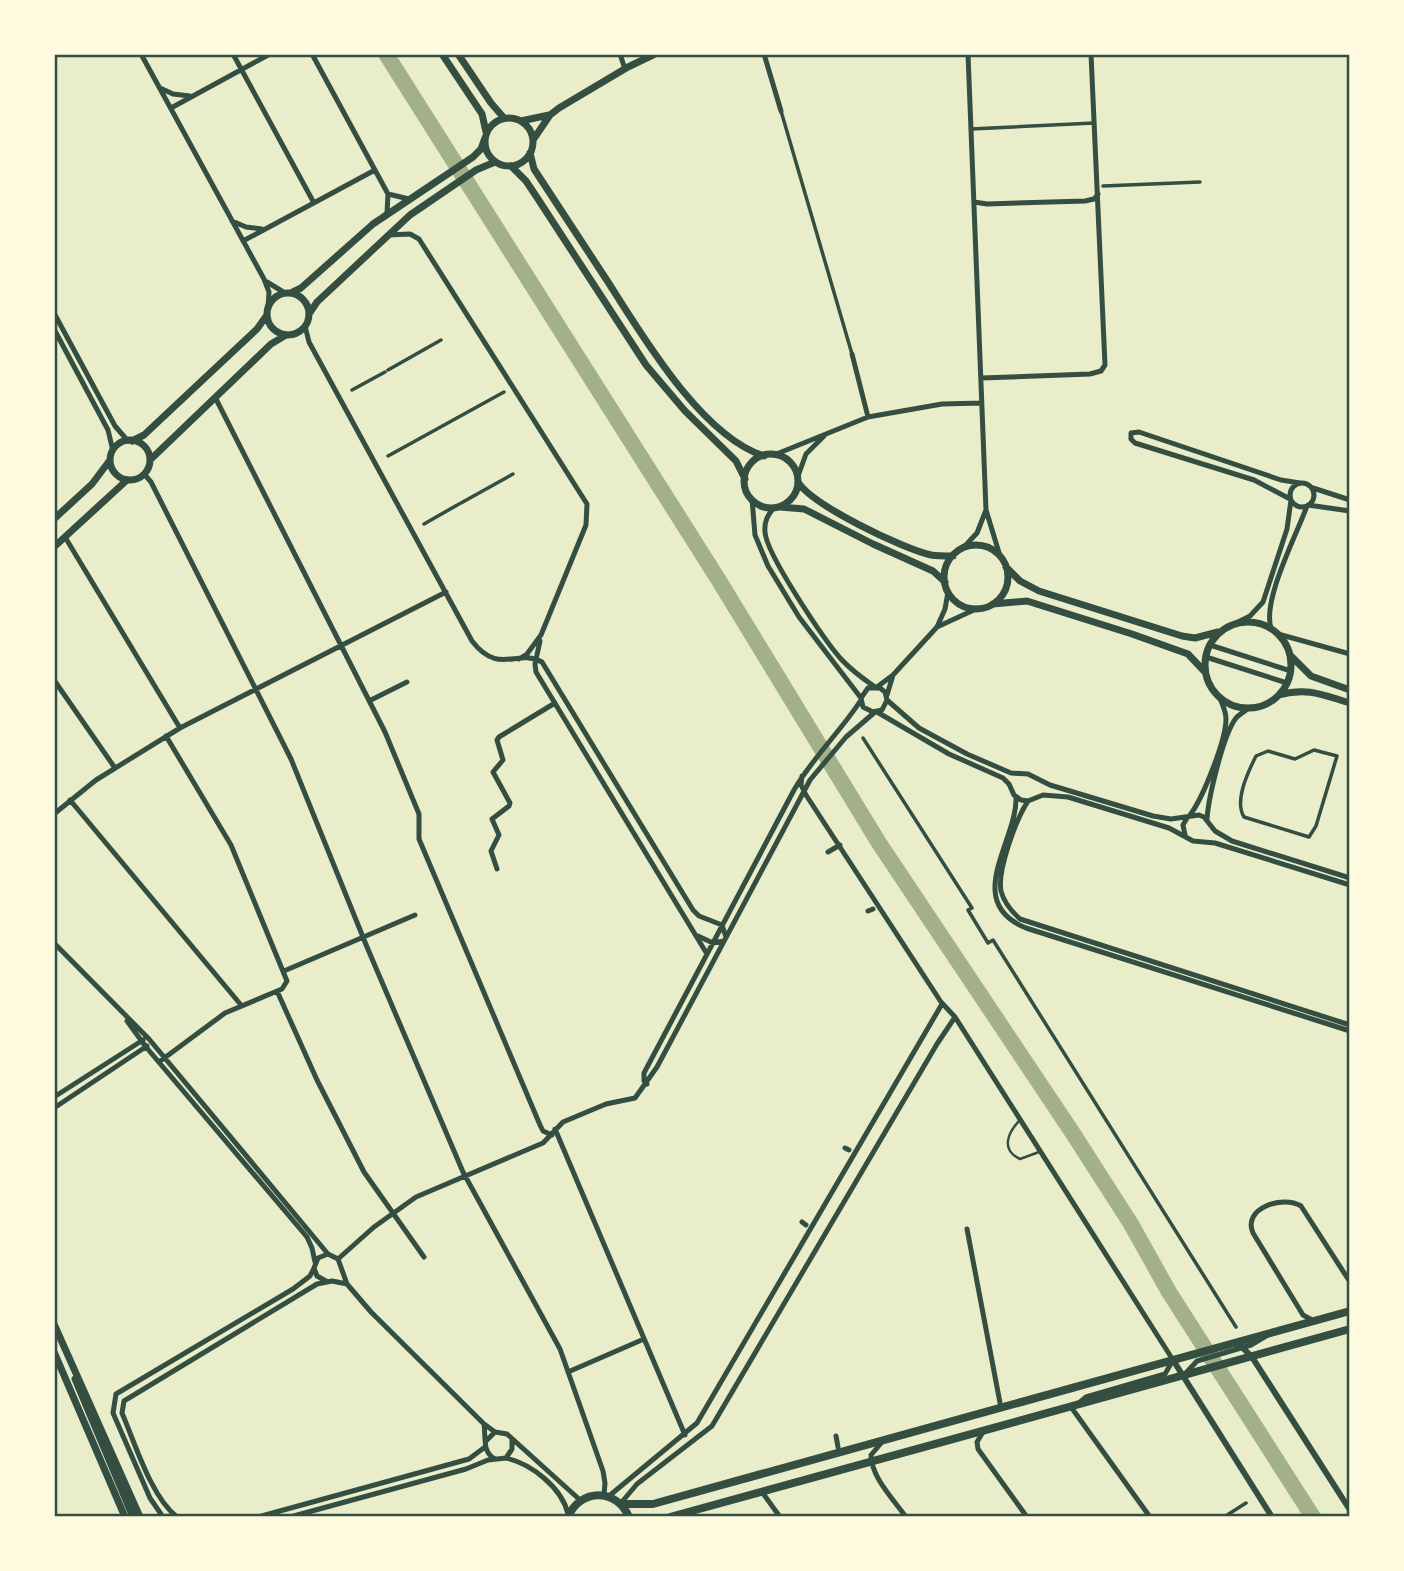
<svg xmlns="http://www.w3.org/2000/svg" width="1404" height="1571" font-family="'Alegreya Sans',sans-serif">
  <rect width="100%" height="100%" fill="#e9edc9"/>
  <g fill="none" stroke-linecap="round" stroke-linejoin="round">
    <path stroke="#a3b18a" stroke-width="16" d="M386 54 718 579 879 843 1074 1135 1131 1224 1169 1292 1313 1517"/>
    <path stroke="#344e41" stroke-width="2.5" d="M1020 1120C1008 1132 1000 1150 1020 1159L1039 1152"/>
    <path stroke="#344e41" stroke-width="3.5" d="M781 111 852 354
      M971 129 1094 123
      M1103 186 1200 182
      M388 370 441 340
      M352 390 385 372
      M388 456 504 392
      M461 503 513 474
      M424 524 459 504
      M863 738 972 908 968 910 988 943 993 940 1236 1327
      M1314 750 1337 756 1316 826 1309 837 1244 817C1234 801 1248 772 1256 756L1268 751 1295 759Z
      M1224 1517 1246 1503"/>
    <path stroke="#344e41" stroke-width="5" d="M141 54 264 279 269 292 268 308
      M233 54 314 203
      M312 54 388 194 387 213
      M620 54 625 69
      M764 54 781 111
      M968 54 986 510 1000 556
      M160 88 173 94 190 96
      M171 108 270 54
      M388 194 409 199
      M974 202 987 204 1085 201 1094 199 1098 194
      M232 221 246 227 262 229
      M388 235 410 234 419 239 587 504 586 525 541 635 527 654 519 659
      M243 241 375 170
      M267 282 285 293
      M54 313 115 426 128 441
      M305 326 309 342 472 641C499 676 517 648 542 662L693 910 699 916 722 925 726 937
      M54 329 108 430 113 451
      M852 354 868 417
      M981 378 1090 374 1101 371 1105 365 1091 54
      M215 397 385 732 419 814V839L540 1125 543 1131 552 1135
      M774 455 868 417 942 404 982 403
      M144 474 151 482 291 759 367 947 463 1172 560 1349 603 1471 605 1483 604 1495
      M798 476 806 454 824 436
      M1290 495a12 12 0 1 1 24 0a12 12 0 1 1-24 0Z
      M1313 488 1350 500
      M752 499 755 535 768 566 799 617 861 698
      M1290 499 1254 480 1135 443 1131 439V433L1139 432 1281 480 1300 483
      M1308 505 1350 511
      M774 508C767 515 764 522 765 532 766 554 825 641 841 659 851 670 862 678 875 687
      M65 537 180 728
      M963 548 977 533 986 510
      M1234 624 1250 616 1263 602 1287 529 1291 500
      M937 627 945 609 948 592
      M1271 628C1262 600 1297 534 1307 506
      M1278 634 1350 654
      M540 641 535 664 536 672 707 954
      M1210 645 1291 671
      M1206 657 1287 683
      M54 680 115 768
      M877 687 893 675 937 627 976 609
      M887 695 893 675
      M887 700 882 710 873 712 863 707 861 698 868 688H880L885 692 887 700 919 728 967 754 1011 773 1028 774 1050 785 1153 816 1171 819 1199 815 1204 817 1215 831 1232 841 1350 878
      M369 701 407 682
      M877 712 949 754 1003 778 1009 784 1014 795 1021 800 1028 801 1043 795 1068 797 1169 828 1193 841 1215 843 1350 885
      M802 776 801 785 806 795 941 1002 955 1017 1173 1360 1165 1374 1086 1397 1079 1403
      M1016 798C1017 841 962 902 1026 928L1350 1031
      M70 800 241 1005
      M1028 801C1016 819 997 871 1001 891 1004 903 1011 911 1020 919L1350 1025
      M54 814 96 780 180 728 446 592
      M1190 815C1203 798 1226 740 1226 719 1226 711 1222 704 1220 698
      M1207 820C1208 799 1223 735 1236 718 1240 714 1245 711 1249 708
      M1185 835 1183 825 1187 818
      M828 852 840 845
      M497 869 491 851 499 835 492 819 509 806 510 803 493 772 503 760 497 740 499 737 555 703
      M868 911 873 909
      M698 936 713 943 724 941
      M54 943 149 1039 328 1254
      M284 971 415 915
      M277 991 317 1080 364 1172 424 1257
      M127 1021 146 1047 307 1237 312 1248 315 1262
      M159 1062 225 1013 282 989 287 981 231 845 166 736
      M647 1084 644 1081V1073L794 790C813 757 841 731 861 700
      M54 1097 143 1040
      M54 1108 147 1046
      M555 1129 685 1435
      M845 1148 849 1150
      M802 1222 806 1225
      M967 1229 1001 1408
      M338 1259 374 1227 416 1197 543 1143 563 1122 606 1104 635 1098 657 1067 810 780 846 737 875 712
      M326 1281 317 1276 314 1268 318 1258 328 1254 338 1259 347 1284 371 1312 484 1424 495 1432
      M1314 1321 1303 1315 1253 1233C1242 1208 1283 1195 1301 1206L1350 1282
      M568 1372 644 1339
      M1185 1374 1197 1361 1251 1345 1266 1336
      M1071 1407 1150 1517
      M484 1424C486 1438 482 1452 495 1459
      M983 1432 977 1442 978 1449 1027 1517
      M836 1436 838 1447
      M486 1441 495 1432 507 1434 580 1500
      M882 1442 871 1455C871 1477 894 1500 906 1517
      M506 1458C532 1464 562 1488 568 1514
      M762 1492 780 1517
      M609 1496 697 1423 942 1004
      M621 1503 637 1484 712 1426 937 1044 955 1017
      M163 1517 150 1498 113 1413 116 1394 293 1289 310 1276 314 1268
      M177 1517C151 1497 135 1443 122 1413L124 1401 317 1284 332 1281 347 1284
      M258 1517 469 1459 485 1447
      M290 1517 466 1469 488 1460 506 1458 512 1449V1440"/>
    <path stroke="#344e41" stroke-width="6" d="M1234 1344 1242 1347 1252 1357 1350 1510
      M1173 1360 1272 1517"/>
    <path stroke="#344e41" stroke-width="7" d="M442 54 482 114 486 132
      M458 54 491 103 504 118
      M485 142a24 24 0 1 1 48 0a24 24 0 1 1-48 0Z
      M521 121 549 115
      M533 140 550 115 559 108 628 67 655 54
      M530 153 534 169C559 207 583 244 608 282 642 335 701 436 764 456
      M511 166 526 181 538 199 646 365 685 411 736 461 745 479
      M291 293 301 288 373 224 473 157 481 149 485 138
      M267 314a21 21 0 1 1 42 0a21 21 0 1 1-42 0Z
      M309 314 317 302 410 215 476 170 495 162
      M110 460a20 20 0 1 1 40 0a20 20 0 1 1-40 0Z
      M132 441 144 435 257 329 267 315
      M744 481a27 27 0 1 1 54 0a27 27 0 1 1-54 0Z
      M150 460 271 344 286 335
      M798 482C812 505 903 549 931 555 938 556 946 556 953 556
      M780 507 804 509 873 544 933 571 945 582
      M54 519 92 484 110 460
      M944 577a32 32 0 1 1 64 0a32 32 0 1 1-64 0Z
      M54 547 127 480
      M1006 567 1020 581 1039 591 1182 636 1195 638 1218 632
      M993 604 1027 601 1132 634 1188 654 1205 672
      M1205 665a43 43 0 1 1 86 0a43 43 0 1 1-86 0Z
      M1291 656 1311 676 1350 690
      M1279 695C1308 687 1323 695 1350 703
      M54 1324 140 1517
      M54 1352 125 1517
      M75 1379 133 1517"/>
    <path stroke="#344e41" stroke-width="8" d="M621 1504H653L1350 1311
      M568 1517C580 1488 617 1488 629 1517
      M670 1517C897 1455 1123 1392 1350 1329"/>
  </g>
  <rect width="1404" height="1571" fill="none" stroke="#fefae0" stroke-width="112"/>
  <rect x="56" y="56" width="1292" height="1459" fill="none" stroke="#344e41" stroke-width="2.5"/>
</svg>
